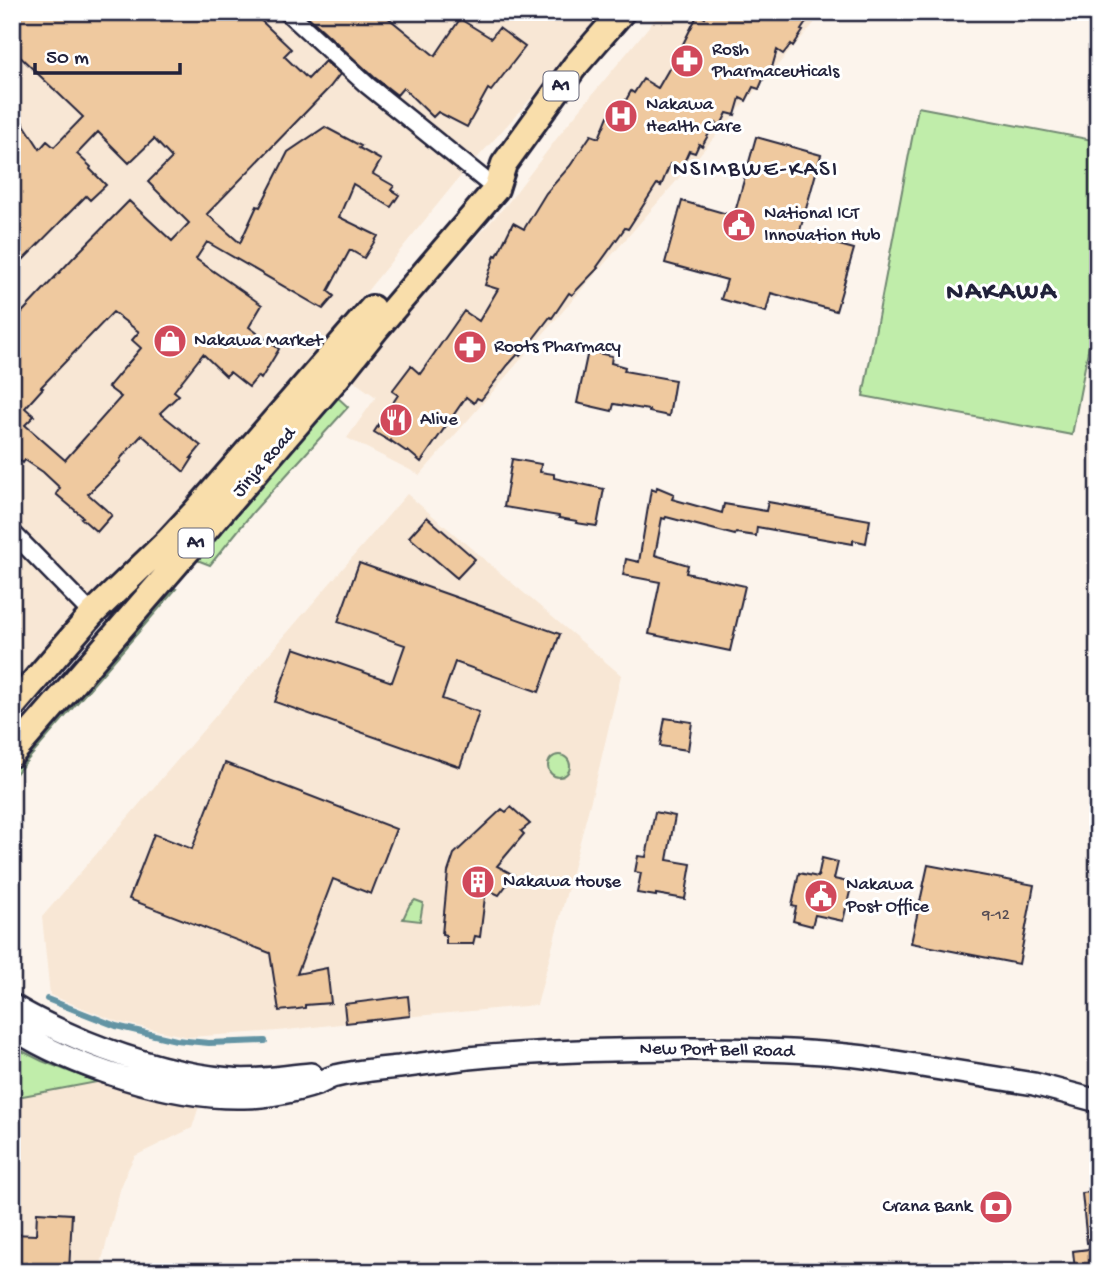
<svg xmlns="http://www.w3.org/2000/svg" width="1110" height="1284" font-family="'Gochi Hand',sans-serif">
  <rect width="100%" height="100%" fill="#fcf4ec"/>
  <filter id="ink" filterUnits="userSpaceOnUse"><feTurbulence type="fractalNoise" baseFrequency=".0143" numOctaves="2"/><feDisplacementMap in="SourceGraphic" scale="14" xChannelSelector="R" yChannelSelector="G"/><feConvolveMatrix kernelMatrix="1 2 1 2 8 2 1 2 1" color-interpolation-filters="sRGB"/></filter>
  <g filter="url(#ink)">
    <path fill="#f8e7d5" d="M12 12H276L311 47 328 58 296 12H610L459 178 350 312 346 319 174 520 147 543 84 602 12 685Z
      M661 12H824L420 475 347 438 376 397 349 378 507 204 567 125Z
      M407 494 621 675 597 777 537 1005 394 1018 278 1031 189 1037 118 1022 50 995 42 917Z
      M12 1046 42 1061 97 1082 142 1095 200 1103 192 1128 135 1156 127 1171 120 1190 99 1272H12Z"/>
    <path fill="#c0edaa" stroke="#718872" stroke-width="2" d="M918 107 1098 141V298L1072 435 863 396Z
      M335 395 348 407 253 512 210 565 192 558Z
      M168 586 176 589 12 778V766Z
      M548 766a11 11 0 1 1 22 0a11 11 0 1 1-22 0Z
      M415 900 423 903 420 921 403 919 409 906Z
      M12 1046 42 1061 97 1082 12 1098Z"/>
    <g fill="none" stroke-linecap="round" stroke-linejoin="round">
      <path stroke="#6394a4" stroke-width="6" d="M47 999 116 1026 176 1040 209 1043 265 1041"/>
    </g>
    <path fill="#efc99f" stroke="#22223b" stroke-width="2" fill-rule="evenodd" d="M12 12H252L291 49 284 56 308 79 325 61 340 74 330 87 207 214 240 243 257 206 260 207 288 152 325 127 361 146 359 148 381 160 373 174 394 186 391 190 399 195 391 207 353 184 339 217 378 236 364 258 350 250 328 291 334 296 323 309 207 242 196 259 262 305 249 327 279 349 261 379 258 376 249 387 230 372 226 376 203 354 174 391 179 395 160 413 201 446 191 458H193L184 472 142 435 120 459 121 461 88 494 112 515 97 532 81 518 83 517 56 494 60 488 43 472 25 460 23 463 12 454V323L74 257 129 201 172 241 189 223 148 182 172 158 154 139 129 163 98 132 77 154 91 167 90 169 106 185 90 200 86 196 12 271V106L40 149 47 141 54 147 83 117 12 49ZM113 312 139 332 132 340 141 348 108 387 121 397 65 460 25 425 34 416 25 408 43 388 41 387Z
      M303 12H381L435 56 460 19 491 38 499 28 525 47 491 91 488 89 467 127 438 112 433 117 403 88 397 95 374 77Z
      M708 12H795L807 21 801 30 803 31 793 46 791 44 783 54 777 50 771 71 767 70 759 89 753 87 746 101 740 98 735 115 727 113 721 125 715 123 702 146 699 144 695 153 689 151 681 169 670 164 661 186 657 184 628 229 625 228 597 267 598 268 572 295 569 293 552 318 550 317 520 356 518 354 508 365 481 400 477 398 474 403 466 397 421 462 408 451 407 452 391 441V442L374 432 398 395 392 391 411 366 420 374 464 311 479 321 498 289 485 285 495 255 497 256 513 223 524 229 546 193 570 166 591 135 599 138 608 116 611 117 615 109 620 111 631 91 634 93 643 79 658 88 681 48 698 14 705 18Z
      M756 137 821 155 799 234 854 249 836 311 771 293 766 312 721 299 727 280 665 263 682 201 734 216Z
      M588 351 612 356 611 363 625 367 624 371 675 380 669 416 649 412V410L614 404 612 411 577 403Z
      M512 459 541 464 540 472 554 474V478L604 489 597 526 576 523 577 521 559 518V516L504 507Z
      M657 487 674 494 672 499 722 513 724 504 766 511 768 502 870 520 866 543 853 540V544L757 527 756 536 736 533 735 535 666 517 665 519 662 518 655 555 688 565 686 573 745 586 730 651 649 634 660 582 623 575 626 559 639 562 651 489 656 491Z
      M427 517 475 559 457 578 409 537Z
      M359 563 560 634 539 692 455 662 442 699 479 712 460 767 275 702 294 648 392 682 405 645 338 622Z
      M665 718 692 722 688 750 660 746Z
      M225 763 396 829 371 894 333 879 297 974 327 968 331 1003 305 1005V1008L298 1009 279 1011 270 953 129 899 154 834 192 849Z
      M511 807 530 824 521 831 524 834 497 866 514 875 499 895 486 889 480 937 475 936 473 944H446V935L442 934 448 872 454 854 502 809 506 812Z
      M655 812 675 816 667 860 691 864 685 899 656 894V896L637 893 641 873 635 872 638 856 646 857Z
      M822 858 838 862 834 879 852 883 843 921 815 915 812 926 793 921 796 907 792 906 799 873 818 877Z
      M928 865 1034 885 1019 964 911 943Z
      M408 996 410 1016 346 1023 344 1004Z
      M1098 1191V1242L1087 1243 1082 1193Z
      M37 1212 72 1214 69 1271H12V1234L36 1235Z
      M1098 1248V1267L1075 1270 1073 1251Z"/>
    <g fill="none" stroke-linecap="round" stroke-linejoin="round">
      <defs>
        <path id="minor" d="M287 12 367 85 496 189
          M12 532 92 614"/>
        <path id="secondary" d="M12 1005C35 1020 59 1030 84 1041 131 1060 180 1075 230 1079 256 1082 284 1076 311 1074
          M12 1028C73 1067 171 1099 244 1097 265 1097 297 1091 317 1084 323 1082 329 1077 336 1076 357 1071 378 1069 399 1067 422 1064 445 1061 468 1058 542 1051 616 1049 690 1049 749 1049 807 1050 865 1057L1034 1084 1098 1101"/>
        <path id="trunk" d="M12 707 92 614 168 541 193 514 372 308
          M12 754 337 378 377 328 496 189 504 164 575 66 622 12"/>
      </defs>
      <use href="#minor" stroke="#22223b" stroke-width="21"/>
      <use href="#secondary" stroke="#22223b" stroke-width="26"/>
      <use href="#trunk" stroke="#22223b" stroke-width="30"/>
      <use href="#minor" stroke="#fff" stroke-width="16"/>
      <use href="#secondary" stroke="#fff" stroke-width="21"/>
      <use href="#trunk" stroke="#f9deab" stroke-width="24"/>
    </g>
  </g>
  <defs>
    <symbol id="pharmacy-disc" viewBox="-11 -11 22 22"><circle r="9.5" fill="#d1495b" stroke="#fff"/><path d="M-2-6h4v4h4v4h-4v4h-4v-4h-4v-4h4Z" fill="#fff"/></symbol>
    <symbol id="hospital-disc" viewBox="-11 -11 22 22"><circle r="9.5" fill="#d1495b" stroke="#fff"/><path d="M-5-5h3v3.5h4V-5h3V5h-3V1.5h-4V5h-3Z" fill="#fff"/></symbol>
    <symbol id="civic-disc" viewBox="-11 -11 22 22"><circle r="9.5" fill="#d1495b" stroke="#fff"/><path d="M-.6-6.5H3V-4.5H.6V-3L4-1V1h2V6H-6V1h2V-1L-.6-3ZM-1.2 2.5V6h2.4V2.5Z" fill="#fff"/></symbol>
    <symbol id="shop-disc" viewBox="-11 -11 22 22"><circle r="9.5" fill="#d1495b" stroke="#fff"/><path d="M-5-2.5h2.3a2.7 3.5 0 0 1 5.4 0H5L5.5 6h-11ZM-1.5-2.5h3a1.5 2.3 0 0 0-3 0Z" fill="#fff"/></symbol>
    <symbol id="restaurant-disc" viewBox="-11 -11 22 22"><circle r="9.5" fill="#d1495b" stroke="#fff"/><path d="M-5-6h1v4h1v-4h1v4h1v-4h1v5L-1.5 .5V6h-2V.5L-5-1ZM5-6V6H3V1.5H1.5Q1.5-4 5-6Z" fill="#fff"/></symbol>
    <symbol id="building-disc" viewBox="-11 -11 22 22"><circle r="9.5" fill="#d1495b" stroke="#fff"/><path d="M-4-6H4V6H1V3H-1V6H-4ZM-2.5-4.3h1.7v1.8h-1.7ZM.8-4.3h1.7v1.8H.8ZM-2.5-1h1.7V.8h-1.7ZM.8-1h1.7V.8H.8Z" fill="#fff"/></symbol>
    <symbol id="bank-disc" viewBox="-11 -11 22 22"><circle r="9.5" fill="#d1495b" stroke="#fff"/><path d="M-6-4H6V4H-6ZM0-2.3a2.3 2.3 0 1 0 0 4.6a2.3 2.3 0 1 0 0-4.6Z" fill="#fff"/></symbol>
  </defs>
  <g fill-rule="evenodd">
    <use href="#pharmacy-disc" x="668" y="42" width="38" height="38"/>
    <use href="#hospital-disc" x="602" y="97" width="38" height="38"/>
    <use href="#civic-disc" x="720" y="206" width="38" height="38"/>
    <use href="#shop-disc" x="151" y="322" width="38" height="38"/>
    <use href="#pharmacy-disc" x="451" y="328" width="38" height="38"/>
    <use href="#restaurant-disc" x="377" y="401" width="38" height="38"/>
    <use href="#building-disc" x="459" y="863" width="38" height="38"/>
    <use href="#civic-disc" x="802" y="877" width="38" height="38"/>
    <use href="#bank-disc" x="977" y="1188" width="38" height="38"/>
  </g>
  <g text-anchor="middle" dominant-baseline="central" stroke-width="6" stroke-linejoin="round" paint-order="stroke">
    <g font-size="16" fill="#554c54">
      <text x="996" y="916">9-12</text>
    </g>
    <g fill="#fff" stroke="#646476" stroke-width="2">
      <rect x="543.5" y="71.5" width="35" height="29" rx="5"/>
      <rect x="178.5" y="528.5" width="35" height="29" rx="5"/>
    </g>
    <g font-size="18" font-weight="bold" fill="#22223b">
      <text x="561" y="86">A1</text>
      <text x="196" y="543">A1</text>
    </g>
    <g font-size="19" fill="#22223b" stroke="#fff" text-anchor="start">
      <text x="712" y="50">Rosh<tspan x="712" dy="22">Pharmaceuticals</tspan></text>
      <text x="646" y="105">Nakawa<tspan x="646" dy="22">Health Care</tspan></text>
      <text x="764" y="214">National ICT<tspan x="764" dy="22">Innovation Hub</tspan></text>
      <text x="194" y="341">Nakawa Market</text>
      <text x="494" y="347">Roots Pharmacy</text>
      <text x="420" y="420">Alive</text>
      <text x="503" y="882">Nakawa House</text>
      <text x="846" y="885">Nakawa<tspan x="846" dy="22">Post Office</tspan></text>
      <text x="972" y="1207" text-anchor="end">Crana Bank</text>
    </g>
    <g font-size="19" fill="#22223b" stroke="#fff">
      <text transform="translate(265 463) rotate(-49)">Jinja Road</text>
      <text transform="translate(717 1051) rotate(1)">New Port Bell Road</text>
    </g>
    <g font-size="23" letter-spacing="2" fill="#22223b" stroke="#fff">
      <text x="756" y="170">NSIMBWE-KASI</text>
    </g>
    <g font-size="26" font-weight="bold" letter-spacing="2" fill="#22223b" stroke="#fff">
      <text x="1002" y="293">NAKAWA</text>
    </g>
  </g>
  <rect width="1110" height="1284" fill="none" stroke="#fff" stroke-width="42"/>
  <rect x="21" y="21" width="1068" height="1242" fill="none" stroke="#22223b" stroke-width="2.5" filter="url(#ink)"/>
  <path d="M35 63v10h145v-10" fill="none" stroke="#22223b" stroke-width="3.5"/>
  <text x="46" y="63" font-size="21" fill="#22223b" stroke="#ffffff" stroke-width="5" paint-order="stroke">50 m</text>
</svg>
